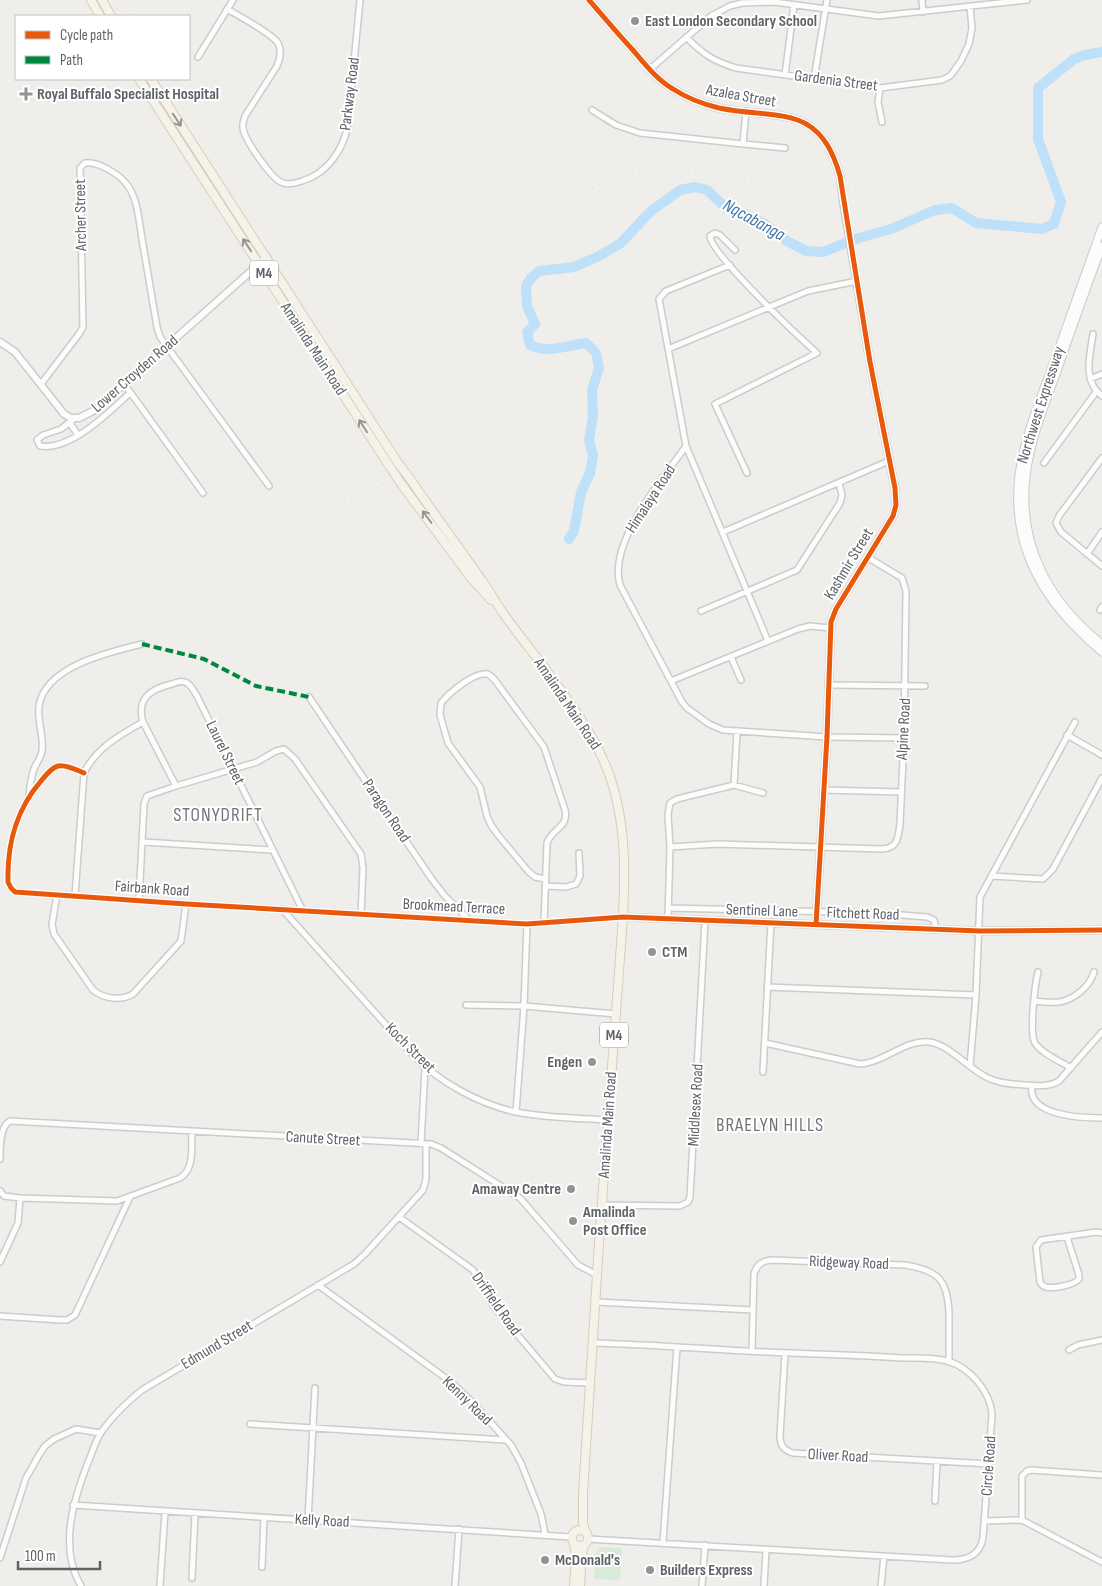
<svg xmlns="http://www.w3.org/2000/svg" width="1102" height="1586" font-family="'Sofia Sans Condensed',sans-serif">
  <rect width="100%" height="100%" fill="#efeeea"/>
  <path fill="#d8ebd6" d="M601 1547 622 1548 620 1580 594 1579 595 1554Z"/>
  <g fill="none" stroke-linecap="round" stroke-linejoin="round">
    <path stroke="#bfe0f9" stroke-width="10" d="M569 539 574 531 581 492 590 473 593 455 589 440 593 417 592 390 599 368 596 353 586 343C567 345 549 354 530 345L527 332 535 324 527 306 526 286 531 278 539 271 574 267 597 257 621 243 650 212 680 190 695 187 707 190 726 208 745 214 765 224 787 241 806 251 823 252 859 238 891 229 935 210 952 208 976 223 1042 229 1054 224 1061 202 1038 139V88L1074 59 1085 55 1102 52"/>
    <defs>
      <path id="minor" d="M922 0 923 12
        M227 9C239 16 271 33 278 43 282 51 280 59 277 66L245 116C244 120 242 124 243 128 244 139 272 180 283 183 289 185 296 183 302 181 327 174 344 149 348 124L360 0
        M686 37C703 54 713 61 736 68L880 88 942 80 950 76 954 71 961 61 969 44 972 28 970 7
        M198 57 233 0
        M649 70 711 16 730 6 742 3 774 2 879 16 1027 0
        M785 75 794 5
        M814 79 827 0
        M880 88 878 102 882 122
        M592 110 616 125 640 133 743 144 746 111
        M743 144 785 148
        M735 250 720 235 715 233 710 236C710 253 800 338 817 353L715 404 747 473
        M730 265 666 291 659 299 686 446C662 480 608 542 620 585L682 702 687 708 709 724 723 730 827 737 904 738
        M1093 334C1090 355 1082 381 1102 396
        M668 349 808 291 857 281
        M1090 379 1102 374
        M41 384 79 334 83 327 80 168 85 163C98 161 121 175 128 186 138 200 139 222 142 239 147 268 152 297 157 327L160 337 269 486
        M125 385 203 493
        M75 418 61 429 43 435 37 440 40 446C71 451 109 412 130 393
        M70 423 78 435
        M686 446 768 641
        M1102 458 1059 516 1056 523 1061 532 1102 566
        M1044 463 1096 392
        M723 532 889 461
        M1087 554 1102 532
        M1100 610 1102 607
        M701 611 797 570 840 503 842 495 839 483
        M731 657 741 680
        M671 681 798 629 810 626 830 628
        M828 685 925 686
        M309 697 431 878 444 895 468 919
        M1067 735 1102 755
        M84 773C77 770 66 764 58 766 51 768 46 775 41 781 16 810 7 843 8 882L11 888 15 892 186 904 527 924 623 917
        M734 785 737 732
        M176 786 143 722C136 698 151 689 172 684 177 682 182 680 187 683 192 686 194 692 197 696L303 911
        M824 790 900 792
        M29 795C30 786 31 777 34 769 36 763 41 758 42 751 44 736 37 721 39 706 45 666 110 652 142 644
        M143 842 272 850
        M670 847 718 844 882 849C898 848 898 838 900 824L904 738 906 591 902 578 867 557
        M992 876 1043 879 1053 869 1102 778
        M546 886 566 887 576 884 580 876 579 853
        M57 895 52 924 54 934 93 990C104 999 121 1001 133 994L181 941 186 904
        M75 896 84 773C96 748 120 735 143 722
        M139 900 144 804 147 796 176 786 257 762 276 751 284 749 295 759 361 854 363 868 361 914
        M669 908 876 913 927 917 934 920 936 930
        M282 909 413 1055C439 1082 479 1104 516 1112 545 1118 578 1118 608 1120
        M668 919 670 847 668 815 670 803 677 799 734 785 763 793
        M544 922 547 843C552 828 569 828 565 810L544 747 494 679 488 674C474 672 450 692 441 703L440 715 448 743 480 787 487 816 491 825 498 835 528 871 535 877 545 879
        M1038 972C1035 985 1029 1033 1035 1043 1042 1054 1060 1061 1071 1068
        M767 987 976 995
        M1034 1001C1042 1002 1051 1003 1059 1002 1073 1000 1090 987 1094 972
        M466 1005 524 1006 616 1014
        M765 1043 860 1064C883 1063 906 1039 929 1042 947 1044 966 1065 981 1074 994 1083 1010 1084 1025 1085 1036 1086 1049 1087 1059 1081L1102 1032
        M970 1066 976 995 980 897 1075 722
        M763 1072 771 923
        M1032 1086C1027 1116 1082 1118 1102 1118
        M516 1112 524 1006 527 924
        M421 1144 425 1068
        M0 1159C0 1147 0 1126 10 1121L431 1144 441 1148 520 1198 578 1265 597 1275
        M0 1191 4 1196 20 1198 117 1201 180 1178C195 1169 191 1147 192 1132
        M602 1205 680 1206 688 1202 690 1197 705 921
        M399 1217 473 1270 494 1307 555 1379 564 1382 590 1383
        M1067 1237 1079 1275V1279C1074 1285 1054 1289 1046 1287 1042 1286 1042 1285 1040 1282L1036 1247 1041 1240 1096 1232 1102 1233
        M0 1262 18 1223 20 1198
        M318 1285 451 1382 473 1403 511 1445 521 1463 541 1514 545 1534
        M596 1302 753 1310
        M0 1316 60 1320H67L75 1315 130 1197
        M1069 1350 1078 1345 1102 1340
        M752 1351 754 1274C757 1264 762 1261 772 1260L905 1265C938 1270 948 1280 949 1314 949 1330 949 1346 949 1362
        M785 1354 780 1435C780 1445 783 1450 793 1453L990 1464
        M250 1424 505 1440
        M935 1501 937 1462
        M73 1505 571 1537
        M308 1520 315 1388
        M1022 1520V1476L1027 1471 1031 1470 1102 1475
        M985 1521 1022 1520 1102 1562
        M588 1539 952 1560C968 1560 980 1555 983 1538L992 1414C990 1391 970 1368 948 1361 933 1357 917 1358 902 1358 873 1356 843 1355 814 1354 740 1352 667 1345 593 1343
        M663 1542 677 1347
        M0 1558 26 1478 39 1455 45 1446 54 1439 76 1429 100 1433
        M262 1567 264 1518
        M192 1578 195 1514
        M81 1586C58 1547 74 1498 89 1460 93 1451 96 1439 102 1431 113 1416 127 1402 142 1390L354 1264 365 1254 423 1190 426 1179V1144
        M160 1586 165 1512
        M455 1586 459 1529
        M702 1586 705 1545
        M764 1586 766 1550
        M881 1586 884 1556"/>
      <path id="tertiary" d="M589 0C603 16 617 33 632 49 644 63 656 79 673 89 687 98 702 104 719 108 777 120 820 102 840 176
        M0 342 15 352 64 414 71 418H79L95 410 267 257
        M623 917 980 931 1102 930
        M816 925 827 737 831 622 836 609 893 516 896 505 895 488 870 362 843 200"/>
      <path id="secondary" d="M1102 227C1085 275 1068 323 1051 370 1038 404 1024 439 1019 475 1010 551 1047 606 1102 652
        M1102 246C1086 289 1071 331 1056 374 1044 407 1030 441 1026 476 1018 545 1049 602 1102 644"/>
      <path id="primary" d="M91 0 100 16
        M102 0 111 16
        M139 79 390 467
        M151 79 398 463
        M411 480C435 516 461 550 485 585 493 597 500 609 508 620 544 669 596 727 613 786 626 831 625 871 623 917L599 1243 583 1494V1522L585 1531
        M402 485 471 578 491 600
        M572 1538a8 8 0 1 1 16 0a8 8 0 1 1-16 0Z
        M574 1586 576 1554 574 1544
        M580 1586 582 1554 584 1545"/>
    </defs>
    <use href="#minor" stroke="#cbcccc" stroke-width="8"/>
    <use href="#tertiary" stroke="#cbcccc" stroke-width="9"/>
    <use href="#secondary" stroke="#cacacb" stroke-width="9"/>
    <use href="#primary" stroke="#d7ceb8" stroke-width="10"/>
    <use href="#minor" stroke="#fdfcfc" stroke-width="5"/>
    <use href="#tertiary" stroke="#fdfcfc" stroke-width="6"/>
    <use href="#secondary" stroke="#fdfcfc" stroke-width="7"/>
    <use href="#primary" stroke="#f4f2e9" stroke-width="8"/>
    <path stroke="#e4e4e4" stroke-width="2" stroke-dasharray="1 6" stroke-linecap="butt" d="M125 16 136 0
      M0 163C34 141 60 110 85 79
      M0 510C47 480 98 475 151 492 183 502 213 516 247 519 283 523 316 512 349 499 394 482 436 459 463 418 484 385 490 346 501 309 520 239 563 186 638 174 668 169 698 173 727 176 771 180 815 185 858 188 913 190 953 171 984 125 997 105 1009 83 1025 66 1047 44 1075 32 1102 17"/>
    <defs>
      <path id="tertiary-bridge" d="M840 176 843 200"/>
      <path id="primary-bridge" d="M398 463 411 480
        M390 467 402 485"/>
    </defs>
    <use href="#tertiary-bridge" stroke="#cbcccc" stroke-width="9" stroke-linecap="butt"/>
    <use href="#primary-bridge" stroke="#d7ceb8" stroke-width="10" stroke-linecap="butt"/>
    <use href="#tertiary-bridge" stroke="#fdfcfc" stroke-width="6"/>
    <use href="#primary-bridge" stroke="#f4f2e9" stroke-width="8"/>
    <path stroke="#00873e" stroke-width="4" stroke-dasharray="8 4" stroke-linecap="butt" d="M142 644 204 659 256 686 309 697"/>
    <defs>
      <path id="cycleway" d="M589 0C603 16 617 33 632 49 644 63 656 79 673 89 687 98 702 104 719 108 777 120 820 102 840 176L870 362 895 488 896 505 893 516 836 609 831 622 827 737 816 925
        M84 773C77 770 66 764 58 766 51 768 46 775 41 781 16 810 7 843 8 882L11 888 15 892 186 904 527 924 623 917 980 931 1102 930"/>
    </defs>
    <use href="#cycleway" stroke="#fff" stroke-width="8"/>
    <use href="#cycleway" stroke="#e8590c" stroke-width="5"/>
  </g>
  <defs><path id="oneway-shaft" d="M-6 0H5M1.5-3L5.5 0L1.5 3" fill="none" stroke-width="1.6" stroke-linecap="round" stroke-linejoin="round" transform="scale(1.25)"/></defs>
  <g stroke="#939595">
    <use href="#oneway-shaft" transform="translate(177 120) rotate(57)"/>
    <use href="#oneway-shaft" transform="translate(247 245) rotate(-123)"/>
    <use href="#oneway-shaft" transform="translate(363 426) rotate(-123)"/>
    <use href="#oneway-shaft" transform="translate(427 517) rotate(-127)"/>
  </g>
  <g fill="#919496" stroke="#fff" stroke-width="2">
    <circle cx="635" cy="21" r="5"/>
    <path d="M23.5 86.5h5v5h5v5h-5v5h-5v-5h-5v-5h5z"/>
    <circle cx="652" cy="952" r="5"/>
    <circle cx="592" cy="1062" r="5"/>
    <circle cx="571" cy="1189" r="5"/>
    <circle cx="573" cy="1221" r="5"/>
    <circle cx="545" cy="1560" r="5"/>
    <circle cx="650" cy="1570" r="5"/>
  </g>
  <g text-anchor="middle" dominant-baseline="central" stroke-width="4" stroke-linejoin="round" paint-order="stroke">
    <g fill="#fff" stroke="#8f9295" stroke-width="1">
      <rect x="250" y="260.5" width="28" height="25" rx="4"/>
      <rect x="600" y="1022.5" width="28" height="25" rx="4"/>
    </g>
    <g font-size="15" font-weight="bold" fill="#5f6368">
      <text x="264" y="273">M4</text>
      <text x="614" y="1035">M4</text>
    </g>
    <g font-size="16" font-weight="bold" fill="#5f6368" stroke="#fff" text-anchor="start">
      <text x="645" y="21">East London Secondary School</text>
      <text x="37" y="94">Royal Buffalo Specialist Hospital</text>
      <text x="662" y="952">CTM</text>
      <text x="582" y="1062" text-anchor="end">Engen</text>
      <text x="561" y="1189" text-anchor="end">Amaway Centre</text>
      <text x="583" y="1212">Amalinda<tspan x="583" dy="18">Post Office</tspan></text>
      <text x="555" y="1560">McDonald's</text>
      <text x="660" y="1570">Builders Express</text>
    </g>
    <g font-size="16" fill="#5f6368" stroke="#fff">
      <text transform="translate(836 81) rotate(7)">Gardenia Street</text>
      <text transform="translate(350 94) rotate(-83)">Parkway Road</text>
      <text transform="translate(741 96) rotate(10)">Azalea Street</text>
      <text transform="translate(81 215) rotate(-91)">Archer Street</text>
      <text transform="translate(313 349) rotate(57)">Amalinda Main Road</text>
      <text transform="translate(135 374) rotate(-41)">Lower Croyden Road</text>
      <text transform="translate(1041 405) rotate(-72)">Northwest Expressway</text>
      <text transform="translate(651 499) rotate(-57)">Himalaya Road</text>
      <text transform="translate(849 564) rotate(-59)">Kashmir Street</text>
      <text transform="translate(567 704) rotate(56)">Amalinda Main Road</text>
      <text transform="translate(904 729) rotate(-87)">Alpine Road</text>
      <text transform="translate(225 753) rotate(64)">Laurel Street</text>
      <text transform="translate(386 811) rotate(56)">Paragon Road</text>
      <text transform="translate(152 889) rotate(4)">Fairbank Road</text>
      <text transform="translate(454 907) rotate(3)">Brookmead Terrace</text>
      <text transform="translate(762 911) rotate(2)">Sentinel Lane</text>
      <text transform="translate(863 914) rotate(2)">Fitchett Road</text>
      <text transform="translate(410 1048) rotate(45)">Koch Street</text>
      <text transform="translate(696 1105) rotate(-87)">Middlesex Road</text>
      <text transform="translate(608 1125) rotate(-86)">Amalinda Main Road</text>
      <text transform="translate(323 1139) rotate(3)">Canute Street</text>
      <text transform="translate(849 1263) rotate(2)">Ridgeway Road</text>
      <text transform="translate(496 1304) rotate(55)">Driffield Road</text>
      <text transform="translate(217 1345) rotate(-31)">Edmund Street</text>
      <text transform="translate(467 1401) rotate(44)">Kenny Road</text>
      <text transform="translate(838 1456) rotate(3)">Oliver Road</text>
      <text transform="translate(989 1466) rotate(-86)">Circle Road</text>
      <text transform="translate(322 1521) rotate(3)">Kelly Road</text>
    </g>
    <g font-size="18" font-style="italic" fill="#4174aa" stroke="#fff">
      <text transform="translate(754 220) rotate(29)">Nqcabanga</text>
    </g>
    <g font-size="19" letter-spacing="1" fill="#70757a" stroke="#fff">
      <text x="218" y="815">STONYDRIFT</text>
      <text x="770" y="1125">BRAELYN HILLS</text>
    </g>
  </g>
  <rect x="15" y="15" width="175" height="65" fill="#ffffff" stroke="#bfc1c3"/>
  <rect x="25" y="31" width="25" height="8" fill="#e8590c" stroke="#bfc1c3"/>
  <text x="60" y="40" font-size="15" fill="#5f6368">Cycle path</text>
  <rect x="25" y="56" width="25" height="8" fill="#00873e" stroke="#bfc1c3"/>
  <text x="60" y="65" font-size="15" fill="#5f6368">Path</text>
  <path d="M18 1561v8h82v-8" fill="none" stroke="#5f6368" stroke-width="2.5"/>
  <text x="25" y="1561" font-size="15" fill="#5f6368" stroke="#ffffff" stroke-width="4" paint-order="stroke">100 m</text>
</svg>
